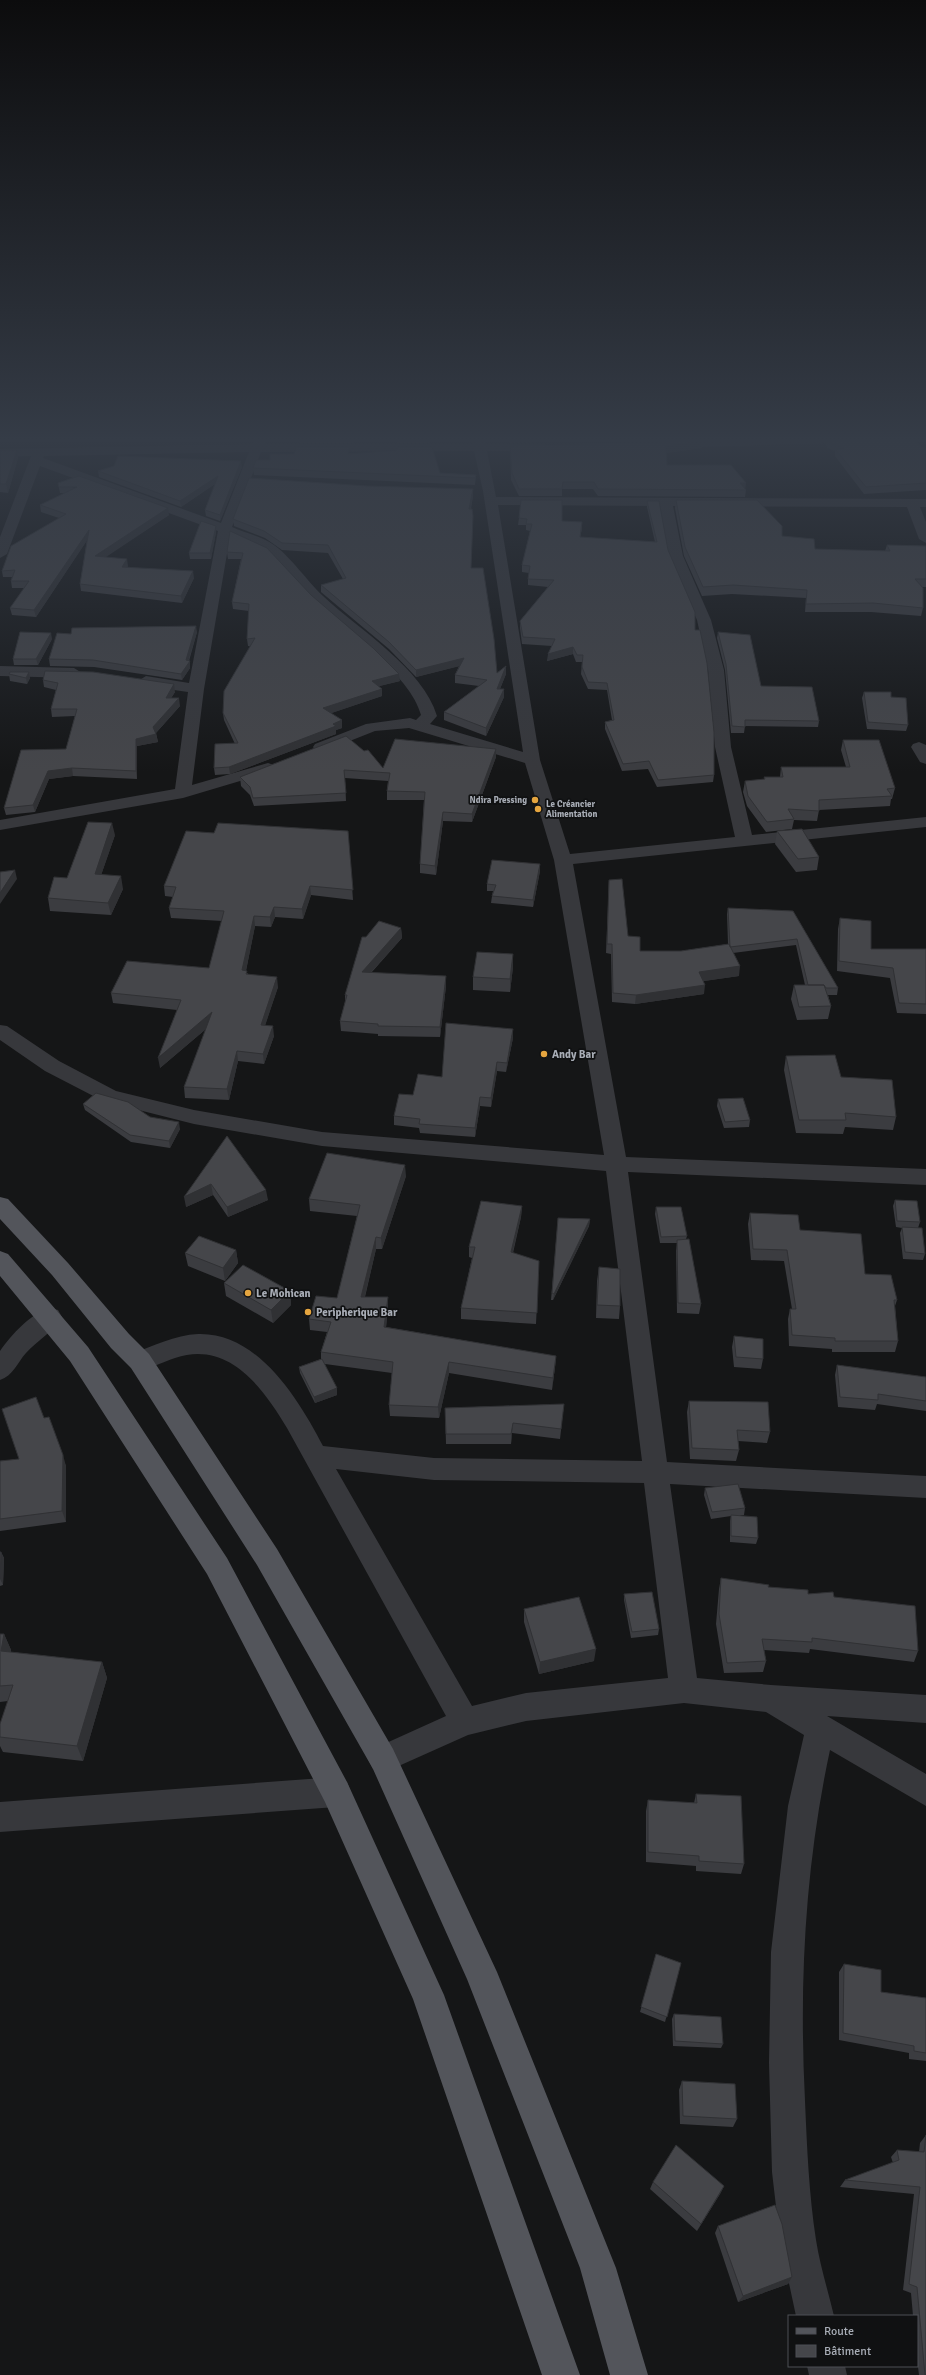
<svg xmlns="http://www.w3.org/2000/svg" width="926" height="2375" font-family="Signika,sans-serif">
  <rect width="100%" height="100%" fill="#151617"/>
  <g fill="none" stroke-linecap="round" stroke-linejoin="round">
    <path fill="#37383c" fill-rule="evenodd" d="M254 439H266L264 444H473L472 439H484L485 444H545L547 447 545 450 541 451H487L496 497 926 499V507H920L926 522V543L919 539 907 507 673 506 683 556 711 620 724 670 731 747 752 835 926 817V827L573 864 626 1157 926 1169V1185L628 1172 667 1462 926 1476V1498L670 1484 697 1678 771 1685 926 1695V1723L827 1716 926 1774V1806L830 1750C805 1866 799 1984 805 2101 807 2148 809 2194 816 2240 820 2265 828 2291 834 2316H796L780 2241 772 2172 769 2063 771 1952 788 1806 804 1735 766 1712 684 1703 526 1721 468 1735 383 1773 373 1769 368 1759 373 1749 446 1716 287 1428C263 1388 229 1340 175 1358 161 1362 146 1373 131 1368L128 1361 131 1354C153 1346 175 1335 198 1334 258 1332 299 1400 323 1446L434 1458 642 1461 606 1171 322 1146 194 1124 103 1101 45 1071 0 1040V1025L7 1026 59 1061 116 1091 194 1110 322 1132 604 1155 554 860 525 763 409 728 375 731 327 750H315L313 747 315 744 366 724 410 718 416 720 421 715C410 673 344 632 313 601 300 589 277 558 264 550 254 544 241 541 230 536L204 689 192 785 268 763 274 765 276 768 274 771 183 798 0 830V820L175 789 188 692 146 686 138 681 146 676 189 683 218 531 40 466 7 554 0 558V537L31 456 0 457V449L252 444ZM474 451 483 491 523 752 430 724 437 716C423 668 358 629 323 596 308 582 290 556 274 545 262 537 246 533 232 527L261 452ZM249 452 221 523 43 458 44 456ZM498 505 660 506 669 556 697 620 708 670 715 747 735 837 570 854 540 760ZM336 1469 434 1480 644 1483 668 1678 526 1693 472 1706Z
      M704 439H834L828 443 673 448 667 444 673 440Z
      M0 666 74 668 82 673 74 678 0 676Z
      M919 742 926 745V764L920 762 911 747 913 744Z
      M50 1308 58 1310 62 1317C54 1331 37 1341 26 1353 17 1363 13 1376 0 1380V1351C12 1334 30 1314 50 1308Z
      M336 1777 347 1782 351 1792 347 1802 336 1807 0 1832V1802Z
      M807 2366H845L847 2375H809Z"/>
    <path fill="#53555b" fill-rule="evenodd" d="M0 1197 8 1199 68 1263 129 1334 149 1354 277 1549 393 1749 497 1972 616 2268 648 2375H610L580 2268 467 1979 373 1769 257 1565 131 1368 111 1348 52 1275 0 1219Z
      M0 1251 8 1254 88 1347 227 1558 347 1782 444 1995 580 2375H542L413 1999 325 1802 207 1574 70 1361 0 1276Z"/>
  </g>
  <path fill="#3b3c40" d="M299 439H354L353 443H300Z
    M397 439H429V443H397Z
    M509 439H632L510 443Z
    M827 439H910L926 449V490L864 494 835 456V451L827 448 826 445Z
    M702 441V448L666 453 667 465 745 489 746 490 745 497 598 496 593 489H562V496H519L511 480 510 446Z
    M0 450H17L18 458 8 493 0 492Z
    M350 453 440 473 476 475 475 485 254 475 253 468 270 460 294 454Z
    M242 467 220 521 206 516 205 510 215 484 181 507 99 477 98 471Z
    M58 483 169 515 105 557 128 566 127 567 194 578 182 603 81 591 80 584 87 540 36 617 12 615 10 608 25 588H12L11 581 12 577H3L2 571 59 518 41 512 40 505 65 493H60Z
    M473 496 471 509V568L497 673 506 666V674L500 689H504V697L486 736 444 720V712L479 686 455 683V675L459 666 416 677 389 649 321 592V585L343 579 328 553 282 550 265 538 234 526 233 519Z
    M676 500 782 536 815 549 885 551 887 545 926 546V587H922L923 608 921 616 871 612H805L806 598 732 594 702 596 684 556 675 508Z
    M647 501 668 550 695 630 714 775 713 782 657 787 648 769 622 771 605 729V722L612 720 607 690 588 689 581 674 582 662H576L573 654 547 661 552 646 522 644 520 628V621L548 587 528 585V579L529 573 522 572V565L530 531 526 530V525H518L519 518 562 521 582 528 580 537 655 542 647 507Z
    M230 531 311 595 400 681 379 686 382 696 331 713 342 728 336 730V734L230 774 215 775 214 768 235 744 224 720 223 713 250 646H248L247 639 249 611 233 609 232 602 241 559H228L227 552Z
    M216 532 211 559H190L189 553Z
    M197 632 189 661 190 668 182 680 94 667 50 666 49 659 71 634Z
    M718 632 761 686 819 721 818 727 745 726 744 733H731L725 670 717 638Z
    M52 639 38 665H14L13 659Z
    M29 672 30 678 27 684 10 681 9 674Z
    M43 680 175 692 171 698 180 706 156 733 158 742 137 746V779L73 776 49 779 35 812 6 815 4 808 66 749 75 716 52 717 51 709 56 690 44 687Z
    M864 692 908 725 906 731 867 729 862 698Z
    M346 736 383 768 496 749V757L472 822 443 821 436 875 420 873V864L424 800H387V791L388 781 345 778 346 801 254 806 250 795 241 786 240 777Z
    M843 740 895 788 892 799H891L890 806 819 810 817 821 794 820 792 829 766 832 747 806 743 792 745 781 764 780V777H780L781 767H846L841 750Z
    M348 831 353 900 311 895 303 919 275 917 271 927 255 926 246 971 248 974 278 987 265 1025 274 1036 264 1064 238 1061 229 1100 185 1098 184 1087 206 1029 160 1068 177 1010 113 1003 111 993 209 968 222 921 171 918 169 908 173 897 165 896 164 886 214 833Z
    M777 831 819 857 817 870 796 872 775 844Z
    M115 835 101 875 123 889 111 915 50 911 48 898 67 878Z
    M540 871 533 907 491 903 492 896 493 891H487V884Z
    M609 880 628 936 640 951H681L728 944 727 914 728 908 793 911 838 988 837 995H828L831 1006 828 1019 797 1020 791 999 794 985H805L796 945 733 953 739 976 703 981 704 994 635 1004 612 1002 611 954 606 953Z
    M840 918 871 949H926V1014L897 1013 890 978 837 971 838 929Z
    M401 928 402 938 371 973 446 986 440 1037 378 1036V1034L341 1031 340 1021 345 1002V995L366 937Z
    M513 967 510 992 473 990V977Z
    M513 1038 506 1072 497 1071 491 1107 480 1106 475 1137 420 1133 419 1128 394 1125V1116L413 1095 442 1077Z
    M786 1056 841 1077 896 1117 893 1130 845 1127 843 1134 796 1133 784 1070Z
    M718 1099 750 1120 749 1127 724 1128 717 1106Z
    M83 1104 150 1117 180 1129 170 1148 131 1142 85 1110Z
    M227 1136 268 1200 228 1217 213 1195 186 1207Z
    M406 1176 382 1249H376L365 1297 388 1308 386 1327 556 1356 555 1367 552 1390 449 1373 439 1418 390 1416 389 1405 392 1373 325 1364 337 1395 315 1403 300 1373 299 1367 321 1359V1352L327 1332 310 1330 309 1319 337 1298 357 1216 310 1211 309 1199Z
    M895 1200 920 1222 918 1228 925 1254 923 1260 903 1259 900 1233 902 1228 896 1227 893 1206Z
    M522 1206 521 1217 513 1253 539 1261 536 1324 461 1319V1308L472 1258 469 1257V1247Z
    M656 1207 687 1236 686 1239 701 1304 699 1314 677 1313 676 1251 677 1243H660L655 1214Z
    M750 1213 800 1230 865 1274 897 1300 895 1306 898 1341 895 1352H832V1349L789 1346 788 1319 790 1309H792L784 1261 751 1260 748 1224Z
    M558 1218 590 1219 589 1226 553 1300H551Z
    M236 1250 238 1263 225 1281 188 1266 185 1253Z
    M599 1267 620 1306 619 1319 596 1318 597 1281Z
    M224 1283 290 1291 291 1305 273 1323 226 1296Z
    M734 1336 763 1359 761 1369 734 1367 732 1347Z
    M837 1365 926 1377V1411L877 1404 875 1410 838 1407 835 1375Z
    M689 1401 770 1432 767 1443 738 1441 739 1450 736 1461 690 1459 687 1412Z
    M564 1404 560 1439 512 1433 511 1444H446L445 1408Z
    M44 1418 66 1466V1522L0 1531V1461L19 1459Z
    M705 1488 745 1508 744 1515H740L758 1538 756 1544 730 1542V1521L731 1516 711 1519 704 1495Z
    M0 1552H1L4 1558 3 1585 0 1586Z
    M721 1578 768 1587 808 1594 834 1597 918 1651 914 1662 810 1649 809 1653 764 1650 766 1661 763 1672 724 1673 716 1624 719 1589Z
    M624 1594 659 1629 658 1635 631 1638 624 1600Z
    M524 1609 594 1661 539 1674 524 1622Z
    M0 1634H4L11 1650V1652L102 1662 107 1678 83 1761 3 1752 0 1746V1724L8 1701 0 1702Z
    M696 1794 744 1864 741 1874 696 1871V1866L646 1862V1811L648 1800 694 1803Z
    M656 1954 681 1963 665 2022 640 2012Z
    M844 1964 881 1992 926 1998V2061L909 2059V2053L839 2040V1972Z
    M674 2014 723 2044 721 2048 673 2046 672 2019Z
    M682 2081 737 2119 733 2127 680 2124 679 2090Z
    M926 2135V2375H919L917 2359V2316H913L911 2293 903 2290 914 2194 840 2187 845 2180 893 2163 891 2157 897 2150 919 2152 920 2143Z
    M653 2182 724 2186 720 2194 697 2231 650 2189Z
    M718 2226 792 2277 788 2284 738 2302 715 2233Z"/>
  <path fill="#303134" d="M702 441V448L665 453 666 446Z
    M17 450 18 458 8 493 6 484Z
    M241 461 242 467 220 521V515Z
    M218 476 219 481 181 507 180 501Z
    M740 483H746L745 490Z
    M473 489V496L469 516V509Z
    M168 508 169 515 97 563 95 556Z
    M582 522V528L579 543 580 537Z
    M216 526V532L211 559 210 553Z
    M89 530 90 536 36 617 34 610Z
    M127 559 128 566 123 573 122 567Z
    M193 571 194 578 182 603 181 596Z
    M196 626 197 632 187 665 190 661V668L182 680 181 674Z
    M51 633 52 639 38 665 36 659Z
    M573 647V654L547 661 548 654Z
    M464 658V665L416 677V670Z
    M506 666V674L497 696V689Z
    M29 672 30 678 27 684 26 678Z
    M399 674 400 681 372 688V681Z
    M174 684 175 692 167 705 166 698Z
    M382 689V696L323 716V708Z
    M504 689V697L486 736V728Z
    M179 698 180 706 154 735 153 727Z
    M342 720V728L336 730V734L230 774 229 767Z
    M156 734 158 742 137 746V779L136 771V739Z
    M496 749V757L472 822V814Z
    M72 768 73 776 49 779 35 812 33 805 48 771Z
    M443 812V821L436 875 435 866Z
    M112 823 115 835 97 887 95 874Z
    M540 864V871L533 907V900Z
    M15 870 17 879 0 904V893Z
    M121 876 123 889 111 915 108 903Z
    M310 886 311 895 303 919 302 909Z
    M274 907 275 917 271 927 270 917Z
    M254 916 255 926 244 980 242 970Z
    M401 928 402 938 362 982V972Z
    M513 954V967L510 992V979Z
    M740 966 739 976 698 982 699 972Z
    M446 976V986L440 1037V1027Z
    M277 977 278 987 262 1035 261 1025Z
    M705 985 704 994 635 1004 636 995Z
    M212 1012 214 1022 160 1068 158 1058Z
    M273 1026 274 1036 264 1064 263 1054Z
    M513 1029V1038L506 1072 507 1063Z
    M237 1051 238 1061 229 1100 227 1089Z
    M497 1062V1071L491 1107V1098Z
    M480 1097V1106L475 1137V1128Z
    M179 1122 180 1129 170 1148 169 1141Z
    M405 1165 406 1176 382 1249 381 1238Z
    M211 1184 213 1195 186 1207 184 1197Z
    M266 1190 268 1200 228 1217 227 1207Z
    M522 1206 521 1217 510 1263 511 1252Z
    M590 1219 589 1226 553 1300 554 1294Z
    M376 1237V1249L362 1308 361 1297Z
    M236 1250 238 1263 225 1281 223 1268Z
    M290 1291 291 1305 273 1323 271 1310Z
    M388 1297V1308L385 1338 384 1327Z
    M556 1356 555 1367 552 1390 553 1378Z
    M449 1362V1373L439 1418 438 1407Z
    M337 1388V1395L315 1403 314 1397Z
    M513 1423 512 1433 511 1444V1434Z
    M63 1455 66 1466V1522L62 1511Z
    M1 1552 4 1558 3 1585 0 1579Z
    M4 1634 11 1650 8 1667 1 1651Z
    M596 1649 594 1661 539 1674 540 1662Z
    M102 1662 107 1678 83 1761 77 1746Z
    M724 2186 720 2194 697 2231 701 2224Z
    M792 2277 788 2284 738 2302 743 2296Z"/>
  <path fill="#45464a" stroke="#303134" d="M827 439H910L926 449V483L866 487 836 450 844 448 828 442Z
    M702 441 666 446 667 465H731L746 483H740L746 490 598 489 594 482H563L562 489H519L512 473 510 446Z
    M296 447H350L348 454 397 450V447H432L440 473 476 475 475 478 253 468 256 460H270V454H294Z
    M0 450H17L6 484H0Z
    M118 456 241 461 220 515 205 510 218 476 180 501 98 471 114 466Z
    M79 476 168 508 95 556 127 559 122 567 193 571 181 596 80 584 89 530 34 610 10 608 29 581H11L15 570 2 571 11 546 66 514 40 505 77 487H59L58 483Z
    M249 478 367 486 473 489 469 509H472L473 516 471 568H483L494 639 497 673 506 666 497 689H504L486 728 444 712 487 680 455 675 464 658 416 670 389 642 321 585 346 578 328 545 282 543 264 531 233 519Z
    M521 500H562V521L582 522 580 537 657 542 647 501H659L668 550 695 612V630H700L707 663 714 732V775L658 780 649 761 623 764 605 722 614 720 607 683 588 682 582 667 583 655H577L573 647 548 654 555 639 523 637 520 621 554 580 528 579 530 566 522 565 532 524H526L527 519 519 518Z
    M676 500H757L782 526V536L814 539 815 549 890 551 887 545 926 546V579H915L923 588V608L873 603 806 604 807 590 733 585 703 587 685 547Z
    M201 521 216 526 210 553H189Z
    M230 531 267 548 311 595 373 648 399 674 372 681 382 689 323 708 342 720 333 724 336 726 229 767 214 768 215 744 238 743 223 713 224 691 255 638 247 639 249 604 232 602 243 553 227 552Z
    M196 626 186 660 190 661 181 674 93 660 49 659 57 633 71 634 72 628Z
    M20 632 51 633 36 659H13Z
    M718 632 750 635 761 686 812 687 819 721 745 720V727L732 726 726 664Z
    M45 671 93 672 174 684 166 698H179L153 727 156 734 136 739V771L72 768 48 771 33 805 4 808 21 750 66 749 77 709H51L58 683 43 680Z
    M10 672H29L26 678 9 674Z
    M864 692H891V697L906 698 908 725 868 722Z
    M346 736 364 751 368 750 383 768 395 739 496 749 472 814 443 812 435 866 420 864 425 792 387 791 390 773 344 770 346 793 253 798 250 787 240 777Z
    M843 740H879L895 788 887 789 892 796 819 800V811L788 809 794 819 767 822 748 796 745 781 765 779 764 777H783L781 767H850Z
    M88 822 112 823 95 874 121 876 108 903 48 898 54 877 67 878Z
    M218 823 348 831 353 890 310 886 302 909 274 907 270 917 254 916 242 970 247 971 246 974 277 977 261 1025 273 1026 263 1054 237 1051 227 1089 184 1087 212 1012 158 1058 181 1000 111 993 127 961 209 968 224 911 169 908 176 887 164 886 186 831 214 833Z
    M802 829 819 857 798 859 777 831Z
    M492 860 540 864 533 900 492 896 496 885 487 884Z
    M15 870 0 893V872Z
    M622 879 628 936 640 937V951H681L729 944 740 966 699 972 705 985 636 995 613 993 612 944H607L609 880Z
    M728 908 793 911 838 988H826L824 985H808L797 939 730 947Z
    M840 918 871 921V949H926V1004L899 1003 893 968 839 961Z
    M379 921 401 928 362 972 446 976 440 1027 378 1026V1024L340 1021 347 995H345L362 937H366Z
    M477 952 513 954 510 979 473 977Z
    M794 985H824L831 1006 799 1007Z
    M446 1023 513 1029 507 1063 497 1062 491 1098 480 1097 475 1128 419 1124 420 1119 394 1116 399 1094 413 1095 418 1074 442 1077Z
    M835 1055 841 1077 892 1080 896 1117 845 1113 846 1120H799L786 1056Z
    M96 1093 128 1102 150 1117 179 1122 169 1141 130 1135 83 1104Z
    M743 1098 750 1120 725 1122 718 1099Z
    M227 1136 266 1190 227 1207 211 1184 184 1197Z
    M327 1153 405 1165 381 1238 376 1237 361 1297H388L384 1327 556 1356 553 1378 449 1362 438 1407 389 1405 393 1362 321 1352 331 1322 309 1319 316 1296 337 1298 360 1205 309 1199Z
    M895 1200 917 1201 920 1222 897 1221Z
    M481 1201 522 1206 511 1252 539 1261 537 1313 461 1308 475 1247H469Z
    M656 1207H681L687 1236 661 1237Z
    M750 1213 798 1215 800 1230 861 1234 865 1274 891 1275 897 1300H894L898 1341H835V1338L792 1335 790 1309H796L787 1250 753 1249Z
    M558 1218 590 1219 554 1294 552 1293Z
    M902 1227 922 1228 925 1254 905 1252Z
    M199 1236 236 1250 223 1268 185 1253Z
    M689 1239 701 1304 678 1303 677 1240Z
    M243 1265 290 1291 271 1310 224 1283Z
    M599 1267 620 1269V1306L597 1305Z
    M734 1336 763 1339V1359L736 1357Z
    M322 1359 337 1388 314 1397 299 1367Z
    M837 1365 926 1377V1401L878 1394V1400L840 1397Z
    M36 1397 44 1418 49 1417 63 1455 62 1511 0 1519V1461L19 1459 2 1409Z
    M689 1401 768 1402 770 1432 737 1430 739 1450 692 1448Z
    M564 1404 561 1429 513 1423 511 1434H446L445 1408Z
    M738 1484 745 1508 712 1512 705 1488Z
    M731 1515 757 1517 758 1538 731 1536Z
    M0 1552H1L0 1579Z
    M721 1578 769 1585 768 1587 808 1590V1594L833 1592 834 1597 915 1606 918 1651 812 1638V1642L762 1639 766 1661 727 1663 719 1614Z
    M652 1592 659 1629 632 1632 624 1594Z
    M579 1597 596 1649 540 1662 524 1609Z
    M0 1634H4L1 1651 102 1662 77 1746 0 1737V1724L13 1685 0 1686Z
    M696 1794 741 1796 744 1864 699 1861V1856L648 1852V1800L697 1803Z
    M656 1954 681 1963 667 2017 641 2007Z
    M844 1964 881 1970V1992L926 1998V2053L914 2051V2046L843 2033Z
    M674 2014 721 2017 723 2044 675 2041Z
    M682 2081 735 2084 737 2119 683 2116Z
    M926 2135V2375H925L917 2287 909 2284 920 2187 845 2180 899 2160 897 2150 924 2152Z
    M676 2145 724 2186 701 2224 653 2182Z
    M775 2205 782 2224 792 2277 743 2296 718 2226Z"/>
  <linearGradient id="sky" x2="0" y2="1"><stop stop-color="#0c0c0d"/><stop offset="0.57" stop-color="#353c47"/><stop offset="1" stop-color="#353c47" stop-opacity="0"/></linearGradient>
  <rect width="926" height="772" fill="url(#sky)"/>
  <g fill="#e5a53f" stroke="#101112" stroke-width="1.5">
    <circle cx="535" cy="800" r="4"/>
    <circle cx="538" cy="809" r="4"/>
    <circle cx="544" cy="1054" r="4"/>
    <circle cx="248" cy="1293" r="4"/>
    <circle cx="308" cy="1312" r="4"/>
  </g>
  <g text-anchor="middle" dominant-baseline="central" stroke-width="3.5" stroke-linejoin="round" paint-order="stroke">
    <g font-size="9" font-weight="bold" fill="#a8adb6" stroke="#101112" text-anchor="end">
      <text x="527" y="800">Ndira Pressing</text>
      <text x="546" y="804" text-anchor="start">Le Créancier<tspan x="546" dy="10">Alimentation</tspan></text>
    </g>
    <g font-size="11" font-weight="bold" fill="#a8adb6" stroke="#101112" text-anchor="start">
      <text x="552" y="1054">Andy Bar</text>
      <text x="256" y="1293">Le Mohican</text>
      <text x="316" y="1312">Peripherique Bar</text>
    </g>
  </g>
  <rect x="788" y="2315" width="130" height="52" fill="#101112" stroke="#4d4f54"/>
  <rect x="796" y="2328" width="20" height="6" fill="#53555b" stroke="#4d4f54"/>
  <text x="824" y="2335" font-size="12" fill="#a8adb6">Route</text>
  <rect x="796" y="2345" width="20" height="12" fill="#45464a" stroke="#4d4f54"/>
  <text x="824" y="2355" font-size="12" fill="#a8adb6">Bâtiment</text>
</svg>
